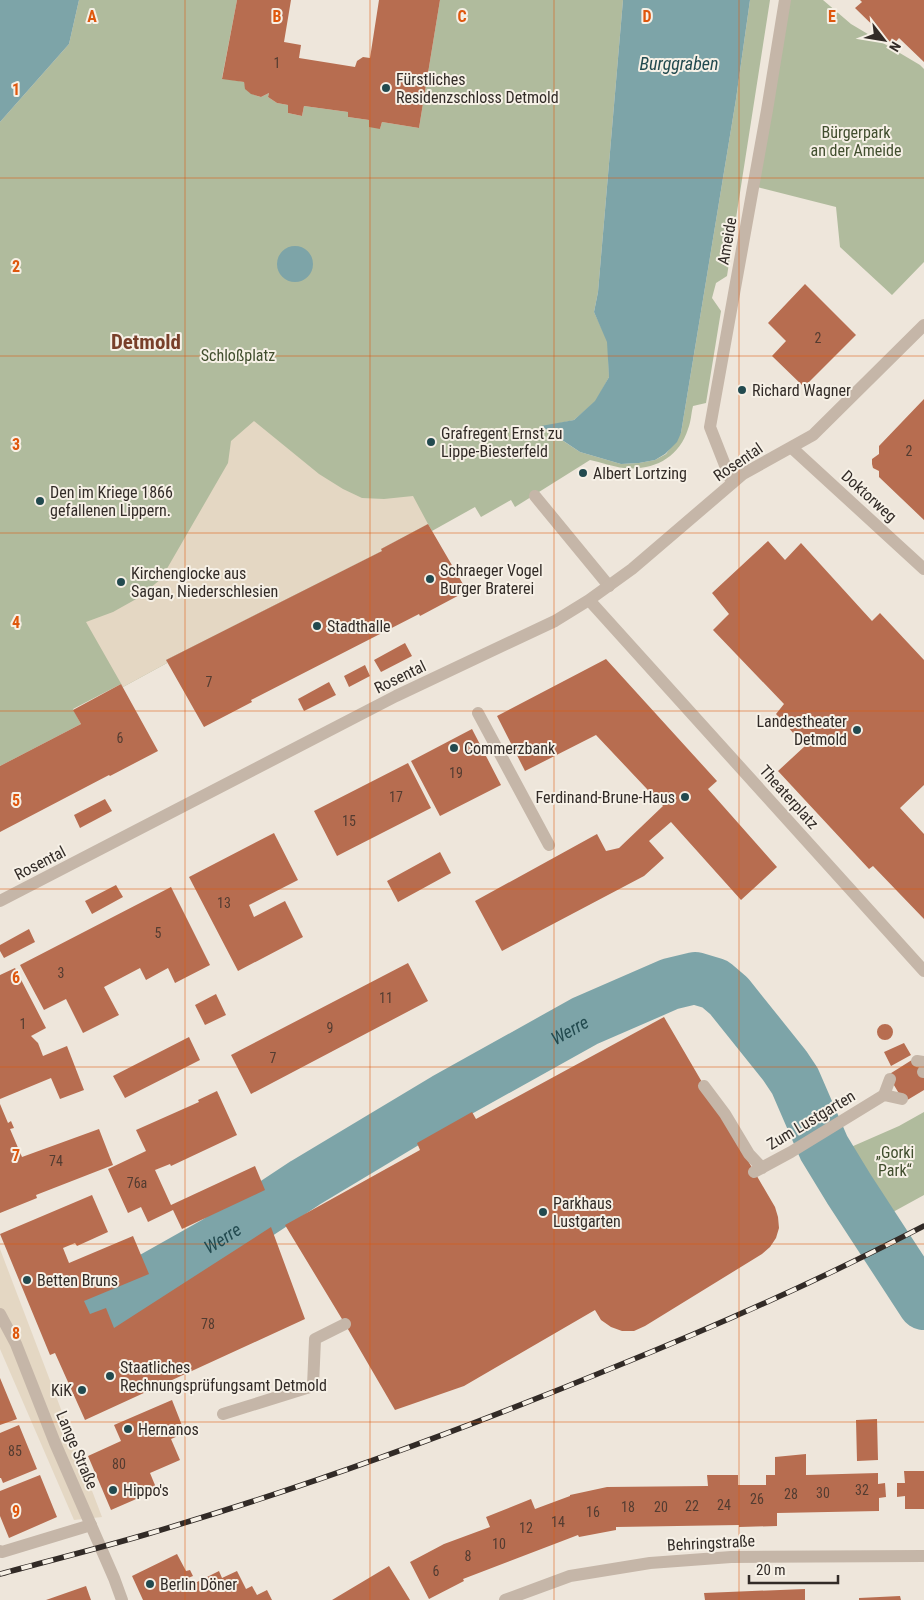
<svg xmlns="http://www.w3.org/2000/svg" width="924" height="1600" font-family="'Roboto Condensed',sans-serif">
  <rect width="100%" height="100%" fill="#eee6db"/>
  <path fill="#b0bb9d" d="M79 0H237L222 78 244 82C246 92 251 94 261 97L269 93 268 97 277 103 288 105V113L302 116 304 106 348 112V117L369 120 380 129 382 122 419 128 440 0H623L598 292 594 312 608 342 609 377 596 401 574 420 542 427 580 452 621 464 639 463 655 460 666 454 681 433 736 99 750 0H770L727 276 716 283 712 298 721 311 706 403 693 406C691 414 691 422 688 429 679 458 653 471 624 468 613 467 601 462 590 460L515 507 511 500 481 517 475 507 432 531 428 524 381 549 382 551 166 660 167 663 123 687 121 684 73 709 81 724 0 766V122L69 44Z
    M785 0H823L851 24 920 65 924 69V262L892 295 840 247 836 207 753 186Z
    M924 1112V1195L893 1212 851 1147 899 1126Z"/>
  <path fill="#e4d7c3" d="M254 421 319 474 343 489 362 498 384 499 413 496 428 524 381 549 382 551 166 660 167 663 123 687 86 622 113 612 138 598 161 579 228 463 231 441Z
    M0 1249 102 1517 74 1520 0 1349Z"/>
  <path fill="#7da4a8" d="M0 0H79L69 44 0 122Z
    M623 0H750L736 99 681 433 677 442 665 454 655 460 639 463 621 464 580 452 541 426 574 420 595 401 609 377 607 342 594 312 598 292Z
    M277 264a18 18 0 1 1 36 0a18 18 0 1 1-36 0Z"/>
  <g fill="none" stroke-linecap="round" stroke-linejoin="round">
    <path stroke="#7da4a8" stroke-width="52" id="s1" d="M104 1305 216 1242 305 1183 445 1099 585 1021 670 984 695 978 715 984 729 996 785 1066 795 1081 824 1148 849 1189 924 1304"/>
  </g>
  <path fill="#b76d50" d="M237 0H291L284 42 301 45 299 58 355 67 357 61 363 57 370 58 379 0H440L419 128 382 122 380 129 369 127V120L348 117V112L304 106 302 116 288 113V105L277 103 268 97 269 93 261 97 251 94 245 89 244 82 222 79Z
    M860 0H924V62L899 38 893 45 855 8 862 2Z
    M805 284 856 335 804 387 772 356 786 341 768 323Z
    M924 399V520L879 477V471L873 468 872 464V459L879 454V446Z
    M428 524 467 591 420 616 419 614 251 700 252 702 204 727 166 660 382 551 381 549Z
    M768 541 785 560 801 543 872 621 880 613 924 660V785L900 808 924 834V919L873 866 869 869 778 771 805 746 776 714 784 704 713 630 729 614 712 593Z
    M405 643 412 656 381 672 374 660Z
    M606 659 717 781 708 789 777 867 741 900 671 822 649 841 664 858 644 876 502 951 475 901 597 834 606 851 619 848 663 806 596 735 525 771 497 716Z
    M365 665 370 676 349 687 344 676Z
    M329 682 336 695 304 711 298 699Z
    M121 684 158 751 110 776 109 775 0 832V766L81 724 73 710Z
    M472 729 501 785 440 816 411 761Z
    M408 763 431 808 337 856 314 811Z
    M105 799 112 811 80 828 74 815Z
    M274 833 298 880 249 905 254 917 285 901 303 937 238 971 189 877Z
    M440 852 451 873 398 902 387 881Z
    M116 885 123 897 92 914 85 901Z
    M171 887 210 965 175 983 168 968 146 980 140 968 104 987 119 1015 83 1033 66 999 44 1010 20 965Z
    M29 929 35 942 4 958 0 951V945Z
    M408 963 428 1001 251 1094 231 1055Z
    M15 968 46 1028 31 1036 38 1043 43 1056 67 1046 84 1090 60 1099 51 1078 0 1099V975Z
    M216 994 226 1015 205 1025 195 1005Z
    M664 1017 775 1207 778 1217 779 1228 776 1238 770 1247 762 1254 645 1326 634 1331H622L611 1327 601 1320 595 1310 464 1386 395 1410 345 1324 285 1225 420 1150 417 1143 472 1112 476 1119Z
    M877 1032a8 8 0 1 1 16 0a8 8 0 1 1-16 0Z
    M189 1037 200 1060 125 1098 113 1076Z
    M904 1043 911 1055 891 1066 884 1052Z
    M915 1058 924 1073V1090L904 1102 888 1075Z
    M217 1091 237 1135 171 1166 170 1164 155 1170 171 1205 255 1166 265 1190 182 1229 173 1210 148 1222 141 1207 128 1213 108 1169 146 1151 136 1130 199 1102 198 1100Z
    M0 1104 8 1123 11 1121 14 1128 10 1129 22 1157 99 1129 113 1165 36 1195 37 1198 0 1213Z
    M92 1195 108 1232 77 1246 75 1243 63 1248 69 1263 133 1236 149 1274 84 1301 90 1314 106 1308 114 1328 271 1227 305 1319 85 1420 55 1353 50 1355 0 1234Z
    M0 1378 17 1419 0 1425Z
    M172 1400 185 1433 171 1439 180 1460 150 1473 157 1490 111 1510 88 1456 121 1441 114 1425Z
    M877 1419 878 1460 857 1461 856 1420Z
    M19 1425 37 1469 3 1483 1 1478H0V1433Z
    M806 1454V1475L878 1473V1484L885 1483 886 1497 879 1498V1511L777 1513V1526L739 1527V1525L616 1527V1530L579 1537 578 1535 463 1579 464 1581 429 1599 410 1562 444 1544 490 1527 486 1517 531 1499 535 1509 570 1496V1495L607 1487 708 1486 707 1475H738V1485H766V1475H775V1457Z
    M904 1471H924V1509H905V1496L897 1497V1483H905Z
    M40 1475 57 1517 9 1538 0 1516V1491Z
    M177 1554 186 1571 190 1570 193 1576 188 1578 191 1585 219 1571 222 1578 237 1571 246 1589 252 1586 257 1595 267 1590 272 1600H143L132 1576Z
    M389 1566 410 1600H332Z
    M86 1586 91 1600H46Z
    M805 1589V1600H705L704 1593Z
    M900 1596 901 1600H859V1598Z"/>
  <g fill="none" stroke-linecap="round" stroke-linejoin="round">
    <path stroke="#c5b6a8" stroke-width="12" d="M535 496 609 586
      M478 713 549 845
      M917 1061 924 1062
      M923 1072 924 1071
      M704 1086 725 1114 749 1154 762 1168
      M884 1095 902 1099
      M754 1172 791 1152 884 1095 890 1079
      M223 1414 313 1386 315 1339 345 1324
      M0 1551 2 1552 91 1525"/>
    <path stroke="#c5b6a8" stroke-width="12" d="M732 483 710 427 767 110 785 0
      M0 1314 16 1344 55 1443 114 1578 122 1600"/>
    <path stroke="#c5b6a8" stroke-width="12" d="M792 448 924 569
      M589 600 924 971
      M0 901 396 696 555 621 589 600 632 569 743 474 813 435 924 325"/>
    <path stroke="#c5b6a8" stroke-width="12" d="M505 1600 570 1576 650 1563 731 1557 924 1556"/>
    <defs>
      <path id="rail" d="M0 1574C48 1561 96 1549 144 1535 304 1488 462 1430 617 1366 721 1324 824 1278 924 1226"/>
    </defs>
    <use href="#rail" stroke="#322b27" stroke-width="5.5"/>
    <use href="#rail" stroke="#f6f0e6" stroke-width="4" stroke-dasharray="11" stroke-linecap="butt"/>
  </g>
  <path fill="none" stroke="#df570d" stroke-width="1" stroke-opacity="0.55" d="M185 0V1600M370 0V1600M554 0V1600M739 0V1600M0 178H924M0 356H924M0 533H924M0 711H924M0 889H924M0 1067H924M0 1244H924M0 1422H924"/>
  <g fill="#224a4f" stroke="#f6f0e6" stroke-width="2">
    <circle cx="386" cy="88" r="5"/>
    <circle cx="742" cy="390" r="5"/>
    <circle cx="431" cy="442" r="5"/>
    <circle cx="583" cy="473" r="5"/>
    <circle cx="40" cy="501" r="5"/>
    <circle cx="430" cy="579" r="5"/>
    <circle cx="121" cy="582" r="5"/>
    <circle cx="317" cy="626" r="5"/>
    <circle cx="857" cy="730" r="5"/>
    <circle cx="454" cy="748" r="5"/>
    <circle cx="685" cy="797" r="5"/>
    <circle cx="543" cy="1212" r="5"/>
    <circle cx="27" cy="1280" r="5"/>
    <circle cx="110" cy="1376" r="5"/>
    <circle cx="82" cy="1390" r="5"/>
    <circle cx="128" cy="1429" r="5"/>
    <circle cx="113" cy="1490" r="5"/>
    <circle cx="150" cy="1584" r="5"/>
  </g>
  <g text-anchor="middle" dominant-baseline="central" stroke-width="4" stroke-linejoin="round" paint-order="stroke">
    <g font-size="14" fill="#533c31">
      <text x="277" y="63">1</text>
      <text x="818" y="338">2</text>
      <text x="909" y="451">2</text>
      <text x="209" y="682">7</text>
      <text x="120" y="738">6</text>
      <text x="456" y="773">19</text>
      <text x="396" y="797">17</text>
      <text x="349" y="821">15</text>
      <text x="224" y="903">13</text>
      <text x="158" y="933">5</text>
      <text x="61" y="973">3</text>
      <text x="386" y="998">11</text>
      <text x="23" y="1024">1</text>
      <text x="330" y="1028">9</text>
      <text x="273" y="1058">7</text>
      <text x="56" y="1161">74</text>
      <text x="137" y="1183">76a</text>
      <text x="208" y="1324">78</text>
      <text x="15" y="1451">85</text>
      <text x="119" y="1464">80</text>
      <text x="862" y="1490">32</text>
      <text x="823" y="1493">30</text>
      <text x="791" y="1494">28</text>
      <text x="757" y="1499">26</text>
      <text x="724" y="1505">24</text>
      <text x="692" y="1506">22</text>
      <text x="628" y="1507">18</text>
      <text x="661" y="1507">20</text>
      <text x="593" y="1512">16</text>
      <text x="558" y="1522">14</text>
      <text x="526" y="1528">12</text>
      <text x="499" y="1544">10</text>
      <text x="468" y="1556">8</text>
      <text x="436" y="1571">6</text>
    </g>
    <g font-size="16" fill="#322b27" stroke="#f6f0e6" text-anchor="start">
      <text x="396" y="79">Fürstliches<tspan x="396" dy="18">Residenzschloss Detmold</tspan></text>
      <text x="752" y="390">Richard Wagner</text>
      <text x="441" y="433">Grafregent Ernst zu<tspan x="441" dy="18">Lippe-Biesterfeld</tspan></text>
      <text x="593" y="473">Albert Lortzing</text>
      <text x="50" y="492">Den im Kriege 1866<tspan x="50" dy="18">gefallenen Lippern.</tspan></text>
      <text x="440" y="570">Schraeger Vogel<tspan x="440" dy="18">Burger Braterei</tspan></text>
      <text x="131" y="573">Kirchenglocke aus<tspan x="131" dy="18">Sagan, Niederschlesien</tspan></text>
      <text x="327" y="626">Stadthalle</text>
      <text x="847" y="721" text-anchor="end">Landestheater<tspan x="847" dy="18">Detmold</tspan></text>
      <text x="464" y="748">Commerzbank</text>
      <text x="675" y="797" text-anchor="end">Ferdinand-Brune-Haus</text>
      <text x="553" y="1203">Parkhaus<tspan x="553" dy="18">Lustgarten</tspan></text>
      <text x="37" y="1280">Betten Bruns</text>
      <text x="120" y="1367">Staatliches<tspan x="120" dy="18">Rechnungsprüfungsamt Detmold</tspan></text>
      <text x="72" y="1390" text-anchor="end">KiK</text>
      <text x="138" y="1429">Hernanos</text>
      <text x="123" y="1490">Hippo's</text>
      <text x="160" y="1584">Berlin Döner</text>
    </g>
    <g font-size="16" fill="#414e2e" stroke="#f6f0e6">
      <text x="856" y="132">Bürgerpark<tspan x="856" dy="18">an der Ameide</tspan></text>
      <text x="238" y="355">Schloßplatz</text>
      <text x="895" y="1152">„Gorki<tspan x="895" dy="18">Park“</tspan></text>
    </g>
    <g font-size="16" fill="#322b27" stroke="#f6f0e6">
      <text transform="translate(727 241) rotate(-80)">Ameide</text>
      <text transform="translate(738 462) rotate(-34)">Rosental</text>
      <text transform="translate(869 496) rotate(42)">Doktorweg</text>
      <text transform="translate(400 677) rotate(-26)">Rosental</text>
      <text transform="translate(789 797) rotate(48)">Theaterplatz</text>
      <text transform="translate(40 863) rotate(-27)">Rosental</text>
      <text transform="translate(811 1120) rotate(-31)">Zum Lustgarten</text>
      <text transform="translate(77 1450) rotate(67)">Lange Straße</text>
      <text transform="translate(711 1543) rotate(-3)">Behringstraße</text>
    </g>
    <g font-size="18" font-style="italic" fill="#224a4f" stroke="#f6f0e6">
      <text x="679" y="63">Burggraben</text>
      <text stroke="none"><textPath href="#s1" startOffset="541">Werre</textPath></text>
      <text stroke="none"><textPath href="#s1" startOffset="136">Werre</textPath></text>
    </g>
    <g font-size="21" font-weight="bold" fill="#783f2a" stroke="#f6f0e6">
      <text x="146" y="342">Detmold</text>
    </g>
  </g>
  <g font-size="16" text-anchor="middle" font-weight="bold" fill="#df570d" stroke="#f6f0e6" stroke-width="4" stroke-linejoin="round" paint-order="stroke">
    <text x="92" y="22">A</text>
    <text x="277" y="22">B</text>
    <text x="462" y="22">C</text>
    <text x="647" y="22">D</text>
    <text x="832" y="22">E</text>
    <text x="16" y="95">1</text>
    <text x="16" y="272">2</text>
    <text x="16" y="450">3</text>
    <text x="16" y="628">4</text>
    <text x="16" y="806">5</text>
    <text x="16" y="983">6</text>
    <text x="16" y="1161">7</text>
    <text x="16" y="1339">8</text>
    <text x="16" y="1517">9</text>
  </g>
  <g transform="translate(884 40) rotate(121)" stroke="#f6f0e6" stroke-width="4" paint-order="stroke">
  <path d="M0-4L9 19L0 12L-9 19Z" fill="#322b27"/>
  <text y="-8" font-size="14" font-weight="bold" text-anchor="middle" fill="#322b27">N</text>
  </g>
  <path d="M749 1575v8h89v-8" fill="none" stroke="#322b27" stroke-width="2.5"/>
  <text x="756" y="1575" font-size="15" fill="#322b27" stroke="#f6f0e6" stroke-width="4" paint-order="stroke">20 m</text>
</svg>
